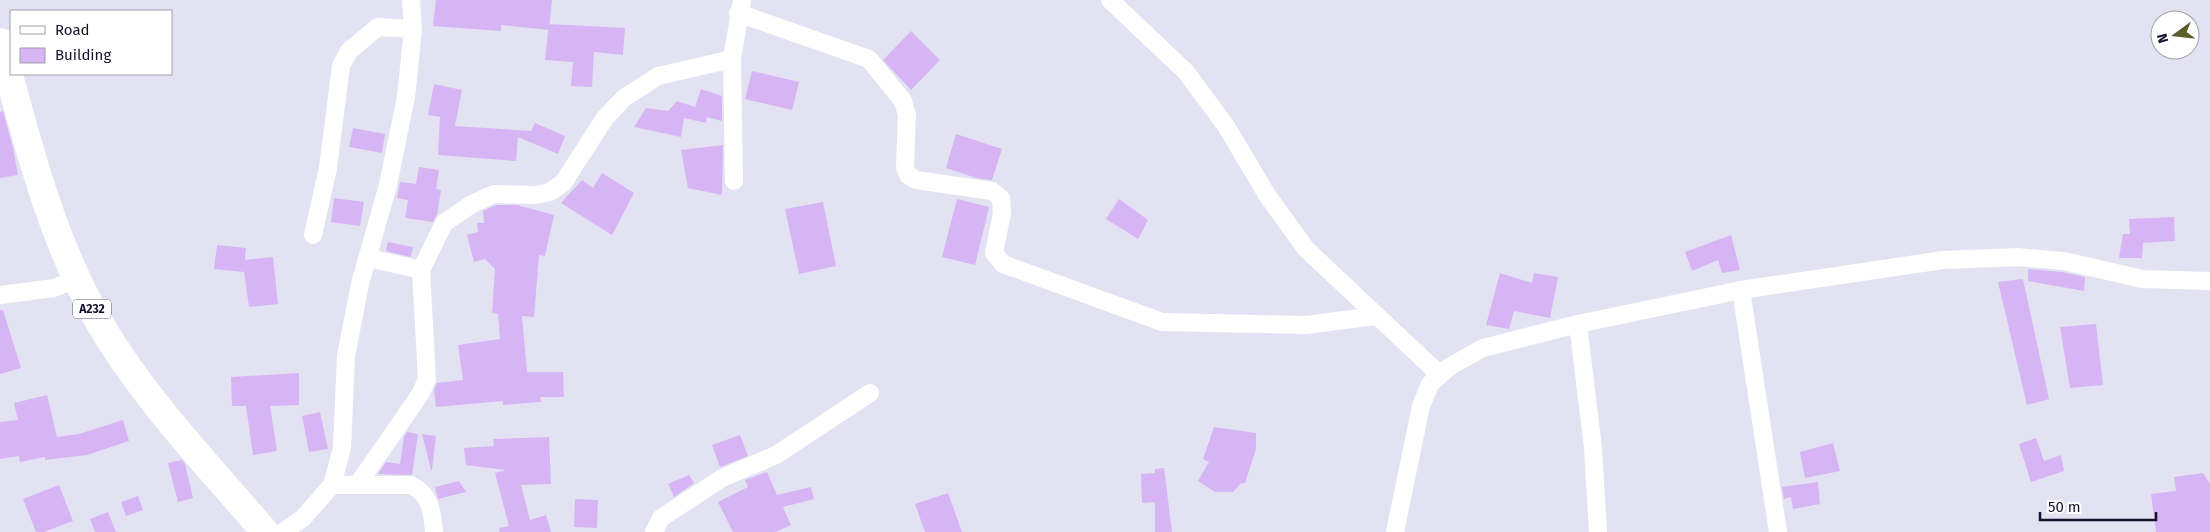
<svg xmlns="http://www.w3.org/2000/svg" width="2210" height="532" font-family="'Fira Sans',sans-serif">
  <rect width="100%" height="100%" fill="#e3e2f2"/>
  <path fill="#d7b5f4" d="M436 0H552L549 30 501 25V31L433 26Z
    M549 24 625 28 623 55 594 52 592 87 571 86 573 62 545 60Z
    M911 31 940 60 911 90 883 60Z
    M752 71 799 82 792 110 745 99Z
    M434 84 462 90 455 126 531 131 535 123 565 136 558 154 518 137 516 161 438 155 440 117 428 115Z
    M701 89 722 96V121L707 117 706 123 684 118 681 137 634 127 646 108 668 111 677 101 695 107Z
    M3 111 13 148 18 175 0 178V112Z
    M353 128 385 134 382 153 349 147Z
    M956 134 1002 149 992 180 976 178 946 168Z
    M723 145 722 195 688 188 681 150Z
    M419 167 439 170 436 189 441 190 437 215 433 222 405 218 408 200 397 198 400 182 416 184Z
    M602 173 634 193 612 235 561 203 582 180 593 188Z
    M334 198 364 202 360 226 331 222Z
    M957 199 989 207 975 265 942 257Z
    M1119 199 1148 220 1138 239 1106 219Z
    M823 202 836 266 799 274 785 209Z
    M496 205H517L554 215 545 256 539 255 534 317 522 316 527 372H563L564 397H540L541 402 503 405V401L436 407 434 390 437 383 463 380 458 345 500 339 498 314 492 313 495 269 485 259 474 262 467 235 478 232 477 223H484L483 211Z
    M2174 217 2175 241 2143 243 2142 258H2119L2123 234H2130L2129 219Z
    M1731 235 1740 270 1722 273 1718 260 1692 271 1685 252Z
    M388 242 413 247 411 257 386 251Z
    M217 245 246 248 245 260 273 257 278 304 249 307 244 272 214 269Z
    M2028 269 2062 272 2085 277 2084 291 2028 281Z
    M1500 273 1532 283 1534 273 1558 277 1550 318 1514 311 1509 329 1486 325Z
    M2023 279 2049 399 2027 405 1998 282Z
    M0 310H3L21 368 0 374Z
    M2096 324 2103 385 2070 388 2060 327Z
    M299 373V405L270 406 277 451 253 455 246 406H232L231 377Z
    M47 395 57 437 79 434 123 420 129 441 87 455 45 460V457L20 462 19 456 0 459V422L18 420 14 403Z
    M320 412 328 449 309 452 302 416Z
    M1214 427 1256 433V449L1245 483 1240 484 1233 492H1215L1198 481 1209 462 1203 459Z
    M407 432 418 434 412 475 378 474 386 462 400 464 404 437Z
    M422 434 436 436 432 470H431Z
    M740 435 748 456 720 467 712 445Z
    M549 437 551 484 521 485 530 520 546 515 551 532H500L499 528 509 526 495 473 505 470 466 465 464 448 494 446 493 439Z
    M2036 438 2044 461 2061 455 2064 471 2031 482 2019 444Z
    M1833 443 1840 471 1805 478 1800 452Z
    M182 460 185 464 193 498 178 502 168 463Z
    M1164 468 1172 532H1155V502L1142 503 1141 474 1155 473V469Z
    M767 472 777 495 811 487 814 499 783 507 791 525 775 532H733L718 502 748 487 745 480Z
    M2203 473 2210 484V532H2156L2151 494 2176 491 2174 477Z
    M689 475 694 483 674 497 668 484Z
    M459 481 466 492 438 499 435 487Z
    M1818 482 1820 504 1793 509 1791 497 1784 499 1782 487Z
    M59 485 73 521 44 532H36L23 499Z
    M948 493 962 532H925L915 504Z
    M138 496 143 510 126 516 121 502Z
    M575 499 598 500 597 528 574 527Z
    M108 512 116 532H95L90 519Z"/>
  <g fill="none" stroke-linecap="round" stroke-linejoin="round">
    <path stroke="#fff" stroke-width="18" d="M1110 0 1186 72 1226 126 1267 195 1306 249 1439 374
      M738 13 869 59 903 101 907 115 905 167 908 175 916 180 992 191 1001 198 1002 213 994 253 1003 264 1162 322 1306 325 1375 316
      M734 181 732 59 742 0
      M313 235 328 168 341 66 349 51 378 27 413 29
      M369 258 421 270
      M1741 290 1778 532
      M0 295 54 288 76 279
      M1578 324 1593 448 1598 532
      M358 484 421 393 427 379 421 270 444 223 472 204 494 194 536 195 550 192 563 183 605 118 624 98 658 76 732 59
      M332 485H411C431 495 432 511 434 532
      M283 532 303 518 332 485 342 448 346 356 360 284 388 185 406 97 413 29 411 0
      M654 532 661 518 722 478 776 455 870 393
      M1395 532 1421 406 1430 384 1449 367 1483 348 1578 324 1741 290 1943 260 2017 257 2064 261 2142 279 2210 281"/>
    <path stroke="#fff" stroke-width="28" d="M0 42C27 140 50 239 102 327 146 401 209 466 265 532"/>
  </g>
  <g text-anchor="middle" dominant-baseline="central" stroke-width="4.5" stroke-linejoin="round" paint-order="stroke">
    <rect fill="#fff" stroke="#5c586c" stroke-width="1" x="73" y="299.5" width="38" height="19" rx="4"/>
    <g font-size="12" font-weight="bold" fill="#16112d">
      <text x="92" y="309">A232</text>
    </g>
  </g>
  <rect x="10" y="10" width="162" height="65" fill="#ffffff" stroke="#a2a0ab"/>
  <rect x="20" y="26" width="25" height="8" fill="#ffffff" stroke="#a2a0ab"/>
  <text x="55" y="35" font-size="15" fill="#16112d">Road</text>
  <rect x="20" y="48" width="25" height="15" fill="#d7b5f4" stroke="#a2a0ab"/>
  <text x="55" y="60" font-size="15" fill="#16112d">Building</text>
  <g transform="translate(2175 35) rotate(255)"><circle r="24" fill="#ffffff" stroke="#a2a0ab"/>
  <path d="M0-4L9 19L0 12L-9 19Z" fill="#5c5c29"/>
  <text y="-8" font-size="14" font-weight="bold" text-anchor="middle" fill="#16112d">N</text>
  </g>
  <path d="M2040 512v8h116v-8" fill="none" stroke="#16112d" stroke-width="2.5"/>
  <text x="2048" y="512" font-size="15" fill="#16112d" stroke="#ffffff" stroke-width="4" paint-order="stroke">50 m</text>
</svg>
